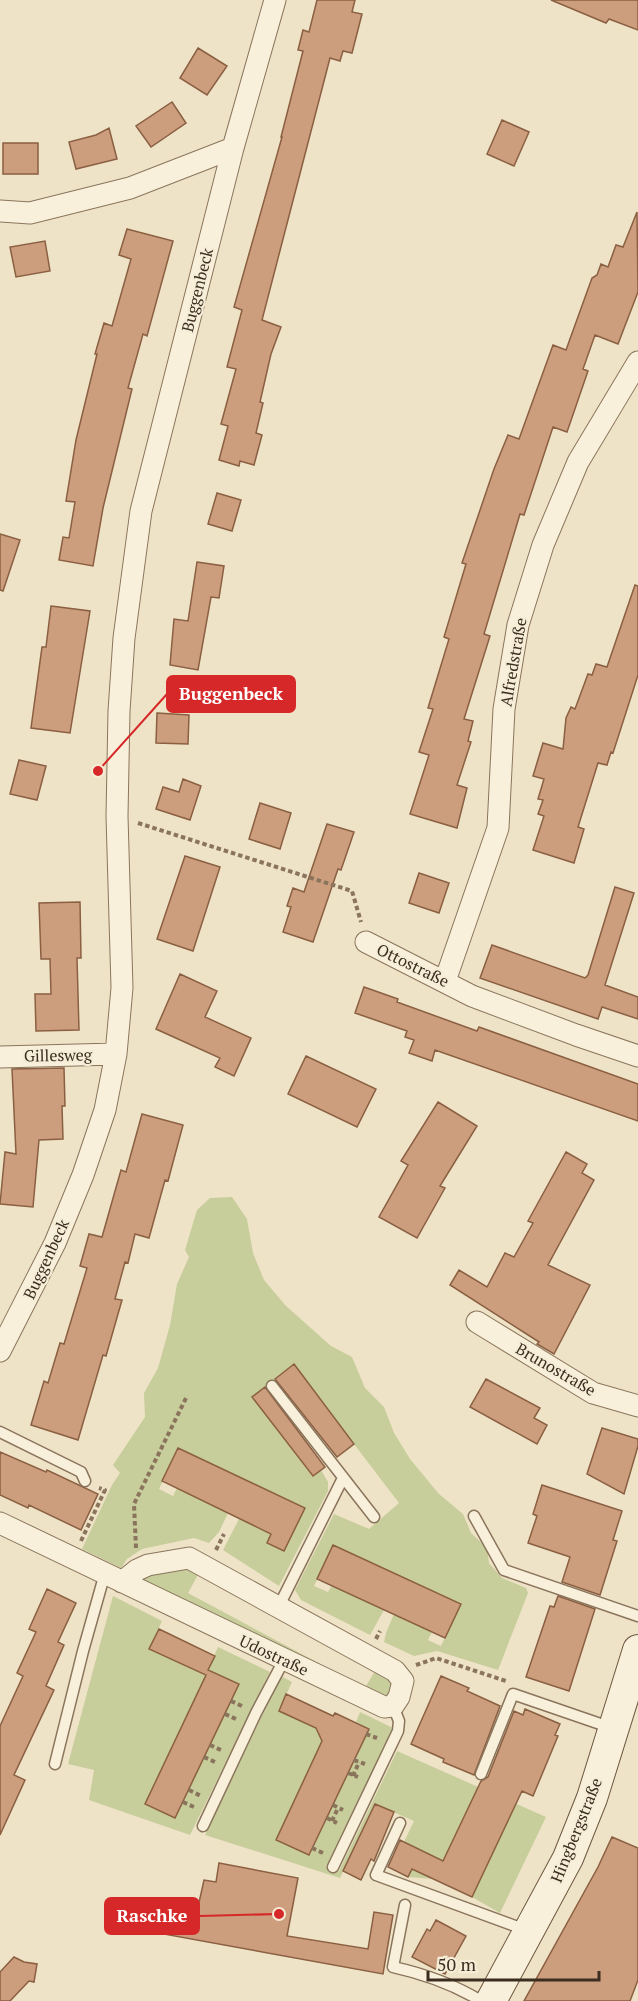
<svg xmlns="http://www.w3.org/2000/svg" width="638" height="2001" font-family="'PT Serif',serif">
  <rect width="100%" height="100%" fill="#efe3c7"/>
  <path fill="#c7cd9b" d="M232 1197 247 1219 253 1253 264 1280 286 1306 331 1346 352 1357 365 1388 384 1407 394 1433 410 1459 439 1494 463 1514 471 1533 487 1548 489 1563 502 1578 526 1588 528 1593 498 1670 437 1651 414 1656 384 1642 386 1633 394 1614 432 1632 428 1640 441 1646 461 1604 334 1545 314 1586 328 1592 332 1585 384 1610 370 1635 301 1600 295 1590 334 1514 369 1529 399 1503 293 1364 252 1397 312 1476 321 1470 328 1482V1491L279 1586 223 1550 239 1519 271 1534 267 1543 284 1551 304 1508 179 1448 159 1489 173 1496 177 1488 228 1513 219 1532 209 1543 194 1538 142 1549 127 1559 121 1568 82 1549 112 1485 120 1473 113 1465 145 1417 144 1393 158 1368 170 1325 177 1284 189 1257 185 1250 197 1210 210 1198Z
    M187 1565 200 1571 188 1593 365 1688 376 1669 394 1685 387 1699 380 1697 294 1652 142 1581 150 1572Z
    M113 1596 162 1621 149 1649 206 1676 145 1804 175 1818 238 1685 208 1670 218 1647 270 1672 190 1835 89 1800 94 1770 68 1764Z
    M281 1676 292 1682 279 1711 326 1733 276 1840 310 1855 369 1729 356 1722 360 1712 393 1728 326 1867 339 1871 397 1751 546 1817 500 1913 472 1897 508 1821 471 1803 434 1879 408 1877 420 1850 404 1842 414 1821 375 1804 340 1878 205 1835Z"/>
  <path fill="#cc9e7d" stroke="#8a5f42" stroke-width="1.5" d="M317 0H355L352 12 362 14 352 53 343 51 340 61 330 58 262 320 281 327 271 354 260 402 263 403 256 433 262 435 254 465 240 461 239 466 219 460 228 426 221 424 236 369 227 367 242 310 234 307 282 137H281L303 51 298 50 303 30 309 32Z
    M551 0H638V30L609 19 606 23Z
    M198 48 227 66 207 95 180 78Z
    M172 102 186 123 151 147 136 126Z
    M502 120 529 132 514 166 487 154Z
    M109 128 117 159 76 169 69 142 96 135Z
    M3 143H38V174H3Z
    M637 212 638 292 618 344 595 335 583 369 588 371 567 432 553 427 524 515 520 514 484 634 490 636 464 719 473 721 468 741 471 742 457 785 467 788 457 828 410 814 429 755 419 752 433 709 428 708 449 639 444 637 466 564 462 563 494 469 508 435 519 439 553 345 566 350 592 278 597 275 601 264 608 267 616 245 623 247Z
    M127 229 173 241 147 336 143 334 128 388 132 389 103 508 93 566 59 560 63 537 69 538 75 502 66 501 76 440 97 354H95L104 323 112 326 131 259 119 255Z
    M45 241 50 271 16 277 10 247Z
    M217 493 241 500 232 531 208 524Z
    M0 534 20 540 3 591 0 590Z
    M197 562 224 566 219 598 211 597 198 670 170 665 174 619 188 621Z
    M635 585 638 586V675L613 753 611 752 607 765 598 763 578 827 584 829 574 863 533 850 544 816 538 814 543 800 538 799 544 779 533 776 543 743 563 749 566 718 571 707 575 709 588 674 592 675 596 664 607 667Z
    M51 606 90 611 70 733 31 728 42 647H46Z
    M157 713 189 715 188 744 156 743Z
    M19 760 46 766 37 800 10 794Z
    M183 779 201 786 190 820 156 809 163 787 179 792Z
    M260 803 291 813 280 849 249 839Z
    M327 824 354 832 341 870 338 869 313 942 283 932 291 907 287 906 293 888 304 892Z
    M185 856 220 867 193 951 157 939Z
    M419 873 449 883 439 913 409 903Z
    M615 887 634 893 605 985 638 997V1019L602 1007 598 1019 480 978 492 945 585 978 588 975Z
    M80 902 81 958H77L79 1030 36 1031 35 994H51L50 959H41L39 903Z
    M180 974 217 991 205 1017 251 1038 234 1076 215 1067 220 1058 156 1029Z
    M364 987 398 999 397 1002 477 1031 479 1027 638 1084V1121L435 1050 432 1061 409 1053 414 1040 405 1037 407 1031 355 1013Z
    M306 1056 376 1089 357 1127 288 1094Z
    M64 1068 65 1106H62L63 1139 39 1140 33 1207 0 1204 5 1152 16 1154 12 1069Z
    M438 1102 477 1126 440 1186 445 1188 417 1238 379 1217 408 1165 401 1161Z
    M142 1114 183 1125 168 1181 165 1180 149 1238 135 1234 128 1263 125 1262 115 1299 122 1300 106 1356 103 1355 78 1440 31 1425 44 1381 48 1383 60 1343 64 1344 87 1268 80 1266 89 1234 102 1237 121 1170 126 1172Z
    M566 1152 587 1164 582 1173 594 1180 548 1265 590 1285 554 1354 537 1344 539 1342 450 1285 459 1270 487 1287 505 1253 514 1257 533 1223 528 1221Z
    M294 1364 354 1444 337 1457 275 1379Z
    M486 1379 540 1408 534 1418 547 1425 537 1444 470 1407Z
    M265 1387 325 1467 313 1476 252 1397Z
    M602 1428 638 1439V1446L624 1494 587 1474Z
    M178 1448 305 1508 284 1551 267 1543 271 1534 162 1481Z
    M0 1452 46 1472 47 1470 98 1494 81 1530 29 1505 28 1508 0 1495Z
    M542 1485 622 1511 613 1540 617 1541 600 1595 562 1582 570 1557 528 1543 537 1516 533 1514Z
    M333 1545 461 1604 445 1638 317 1579Z
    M47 1589 76 1603 58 1642 64 1645 46 1686 54 1690 14 1775 25 1780 0 1835V1726L23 1676 17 1673 36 1632 29 1629Z
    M558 1596 595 1609 569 1691 526 1677 550 1606 554 1607Z
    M159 1629 215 1656 208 1670 239 1684 175 1818 145 1804 206 1675 149 1649Z
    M441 1676 469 1688 467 1691 500 1706 474 1775 443 1762 444 1759 411 1744Z
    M286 1694 333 1716 335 1713 369 1729 309 1855 276 1840 322 1741 316 1728 279 1711Z
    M525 1709 560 1724 555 1735 558 1736 533 1796 522 1791 472 1897 412 1869 408 1877 388 1867 400 1840 443 1861 481 1781 488 1777 514 1711 523 1715Z
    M375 1804 394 1812 374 1861 371 1859 361 1880 343 1871Z
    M612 1837 638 1848V1980L630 2001H524L598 1867Z
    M219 1863 298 1878 287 1936 368 1949 374 1912 393 1915 383 1974 158 1933 164 1900 198 1907 204 1880 216 1882Z
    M436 1920 466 1936 445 1974 412 1957 427 1929 430 1931Z
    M14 1957 24 1962 37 1964 34 1982 29 1981 10 2001H0V1972Z"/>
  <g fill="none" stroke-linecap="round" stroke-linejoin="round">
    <defs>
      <path id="lane" d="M272 1386 374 1517
        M0 1432 81 1472 85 1481
        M474 1516 504 1570 638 1616
        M279 1606 343 1478
        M55 1764 83 1651 105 1573
        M481 1774 513 1694 612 1728
        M400 1823 376 1875 526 1930
        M203 1826 256 1713 284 1660
        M333 1867 398 1731 399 1721 393 1706
        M405 1905 393 1967C425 1974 453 1984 481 2001"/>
      <path id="street" d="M0 211 30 213 130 188 233 148
        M366 942 472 996 576 1035 638 1056
        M445 981 498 828 504 709 518 625 543 545 578 462 638 362
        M0 1057 116 1054
        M477 1322 593 1393 638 1406
        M0 1351 55 1243 83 1175 105 1110 116 1054 122 988 117 816 119 711 124 638 141 511 233 148 275 0
        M0 1523 384 1707 393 1706 399 1697 403 1681 395 1671 189 1558 148 1565 137 1570 122 1582"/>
      <path id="secondary" d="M491 2001 568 1858 592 1798 638 1650"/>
    </defs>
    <use href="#lane" stroke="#8a755c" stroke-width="13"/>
    <use href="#street" stroke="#8a755c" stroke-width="23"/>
    <use href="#secondary" stroke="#6c563f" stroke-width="32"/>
    <path stroke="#8a755c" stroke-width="4" stroke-dasharray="4.5 3" stroke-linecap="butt" d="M138 823 352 891 361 922
      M81 1541 105 1490 99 1488
      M136 1548 134 1504 186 1398
      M216 1550 224 1534
      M376 1639 380 1631
      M416 1665 436 1658 506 1681
      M231 1701 244 1707
      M225 1714 238 1720
      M366 1734 377 1738
      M210 1745 223 1751
      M204 1757 217 1763
      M354 1760 365 1764
      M348 1773 358 1777
      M353 1776 359 1762
      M189 1790 201 1796
      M183 1802 196 1808
      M333 1805 343 1810
      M327 1818 337 1823
      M332 1821 338 1808
      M312 1848 323 1853"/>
    <use href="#lane" stroke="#f9f0db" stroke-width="10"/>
    <use href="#street" stroke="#f9f0db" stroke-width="21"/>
    <use href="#secondary" stroke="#f9f0db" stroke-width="30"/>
  </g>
  <g text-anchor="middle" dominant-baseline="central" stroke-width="4.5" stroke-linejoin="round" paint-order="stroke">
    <g font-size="16" fill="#3b2d20" stroke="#f6edd7">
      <text transform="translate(197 290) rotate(-76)">Buggenbeck</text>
      <text transform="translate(513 662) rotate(-80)">Alfredstraße</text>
      <text transform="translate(413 965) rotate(26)">Ottostraße</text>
      <text transform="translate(58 1055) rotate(-1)">Gillesweg</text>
      <text transform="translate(46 1259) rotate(-65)">Buggenbeck</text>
      <text transform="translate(556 1369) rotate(30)">Brunostraße</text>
      <text transform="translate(274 1655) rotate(25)">Udostraße</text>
      <text transform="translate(576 1830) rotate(-68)">Hingbergstraße</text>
    </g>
  </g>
  <path fill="none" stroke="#d62828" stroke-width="2" d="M98 771L167 694M279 1914L199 1916"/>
  <g fill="#d62828" stroke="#f6edd7" stroke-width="2">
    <circle cx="98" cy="771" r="6"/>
    <circle cx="279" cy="1914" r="6"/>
  </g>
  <g fill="#d62828" stroke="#d62828" stroke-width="2">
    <rect x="167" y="676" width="128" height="36" rx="6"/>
    <rect x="105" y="1898" width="94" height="36" rx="6"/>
  </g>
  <g font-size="18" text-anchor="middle" font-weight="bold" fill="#fff">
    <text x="231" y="700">Buggenbeck</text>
    <text x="152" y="1922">Raschke</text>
  </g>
  <path d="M428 1971v9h171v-9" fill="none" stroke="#3b2d20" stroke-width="3"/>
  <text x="437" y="1971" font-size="18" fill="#3b2d20" stroke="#f6edd7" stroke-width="4.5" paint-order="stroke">50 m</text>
</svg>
